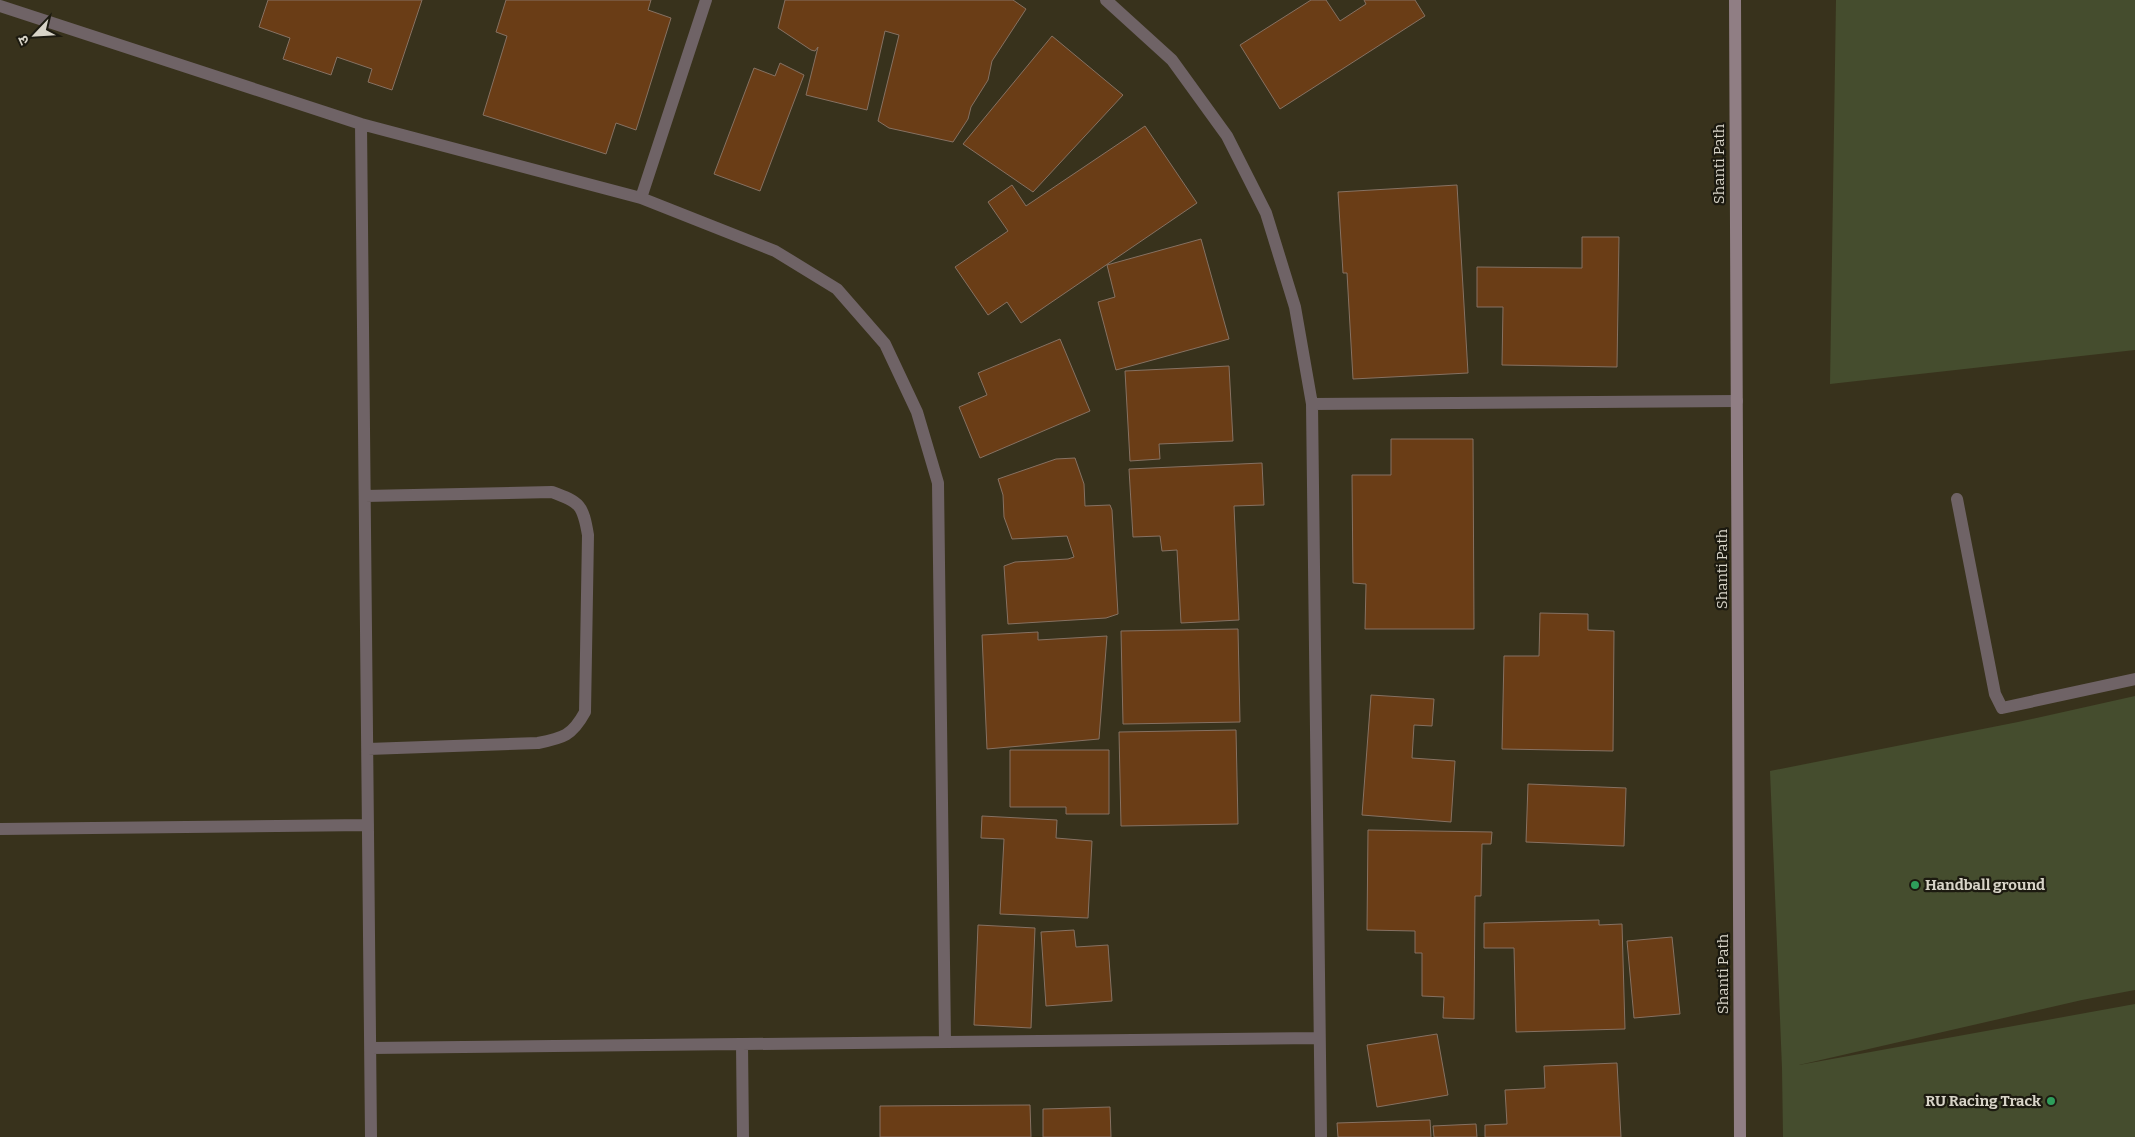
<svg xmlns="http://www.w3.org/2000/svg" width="2135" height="1137" font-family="Bitter,'Noto Sans Devanagari',serif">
  <rect width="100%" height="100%" fill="#38321c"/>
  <path fill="#454d2e" d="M1836 0H2135V350L1830 384Z
    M2135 696V990L2082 1000 1799 1065 2135 1004V1137H1783L1782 1068 1770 771 2018 722Z"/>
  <path fill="#6a3d16" stroke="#867162" d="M268 0H422L392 90 368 82 372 69 337 57 331 75 283 59 290 38 259 27Z
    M506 0H651L648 10 671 18 636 130 616 123 606 154 483 115 507 36 496 32Z
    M785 0H1013L1026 9 992 61 988 80 971 107 968 119 953 142 889 128 878 121 899 35 885 31 867 110 806 95 818 47 815 51 811 50 778 28Z
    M1311 0H1326L1340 21 1366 4 1364 0H1415L1425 16 1280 109 1240 45Z
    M1052 36 1123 95 1033 192 963 144Z
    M780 63 804 75 760 191 714 174 754 68 775 76Z
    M1145 126 1197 203 1021 323 1007 302 988 315 955 267 1008 231 988 202 1012 185 1026 206Z
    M1457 185 1468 373 1353 379 1347 273H1343L1338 192Z
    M1582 237H1619L1617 367 1502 365 1503 307H1477V267L1582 268Z
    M1201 239 1229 339 1116 370 1098 302 1115 297 1107 265Z
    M1060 339 1090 411 980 458 959 407 987 395 978 373Z
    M1229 366 1233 441 1159 444 1160 459 1130 461 1125 371Z
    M1391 439H1473L1474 629H1365L1366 584 1353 583 1352 475H1391Z
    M1075 458 1084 484 1085 506 1110 505 1112 510 1118 614 1106 618 1008 624 1004 566 1015 562 1068 559 1074 557 1067 536 1012 539 1004 517 1003 495 998 479 1056 459Z
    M1262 463 1264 505 1234 506 1239 620 1181 623 1177 550 1162 551 1160 536 1133 537 1129 469Z
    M1540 613 1588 614V630L1614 631 1613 751 1502 749 1504 656H1539Z
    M1238 629 1240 722 1123 724 1121 631Z
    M1038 632V640L1107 636 1099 739 987 749 982 635Z
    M1371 695 1434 699 1432 726 1414 725 1412 758 1455 761 1451 822 1362 815Z
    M1236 730 1238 824 1121 826 1119 732Z
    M1010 750H1109V814H1066V807H1010Z
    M1528 784 1626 788 1624 846 1526 842Z
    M982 816 1057 820 1056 838 1092 841 1088 918 1000 914 1004 839 981 838Z
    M1368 830 1492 832 1491 844H1482L1481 896H1475L1474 1019 1443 1018 1444 997 1422 996V953H1415V931L1367 930Z
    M1599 920V925L1622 924 1625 1029 1516 1032 1514 948H1484V923Z
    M978 925 1035 928 1031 1028 974 1025Z
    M1074 930 1076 947 1108 945 1112 1001 1046 1006 1041 932Z
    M1672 937 1680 1014 1634 1018 1627 941Z
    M1437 1034 1448 1095 1377 1107 1367 1045Z
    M1617 1063 1621 1137H1485V1125L1507 1124 1505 1090 1545 1088 1544 1066Z
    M1030 1105 1031 1137H880V1106Z
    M1110 1107 1111 1137H1043V1109Z
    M1430 1120 1431 1137H1338L1337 1123Z
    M1476 1124 1477 1137H1434L1433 1126Z"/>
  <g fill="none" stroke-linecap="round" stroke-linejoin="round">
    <path stroke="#6f6366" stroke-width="12" d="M1957 499 1995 694 2002 708 2135 679"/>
    <path stroke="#6f6366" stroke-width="12" d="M1106 0 1172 60 1227 136 1266 213 1295 307 1312 404 1321 1137
      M0 6 361 124 641 198 775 251 837 289 885 344 917 412 938 483 945 1042
      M361 124 371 1137
      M641 198 706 0
      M1312 404 1737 401
      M365 496 552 492C580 502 583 505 588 535L585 712C572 736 563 738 538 743L368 749
      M0 829 368 825
      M742 1044 743 1137
      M371 1048 1319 1038"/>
    <path stroke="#907e84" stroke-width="12" d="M1735 0 1740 1137"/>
  </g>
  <g fill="#2e9e5b" stroke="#1c1a10" stroke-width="2">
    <circle cx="1915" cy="885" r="5"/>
    <circle cx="2051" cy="1101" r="5"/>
  </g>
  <g text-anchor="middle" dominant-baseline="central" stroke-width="4.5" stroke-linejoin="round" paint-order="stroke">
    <g font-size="15" fill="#d8d4c8" stroke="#1c1a10">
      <text transform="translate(1719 164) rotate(-90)">Shanti Path</text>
      <text transform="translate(1722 569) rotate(-90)">Shanti Path</text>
      <text transform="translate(1723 974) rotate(-90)">Shanti Path</text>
    </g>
    <g font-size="15" font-weight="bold" fill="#d8d4c8" stroke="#1c1a10" text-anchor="start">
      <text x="1925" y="885">Handball ground</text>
      <text x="2041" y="1101" text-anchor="end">RU Racing Track</text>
    </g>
  </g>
  <g transform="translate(35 35) rotate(245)" stroke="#1c1a10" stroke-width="4" paint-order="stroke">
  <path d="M0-4L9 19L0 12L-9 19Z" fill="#d8d4c8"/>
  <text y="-8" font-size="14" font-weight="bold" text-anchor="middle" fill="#d8d4c8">उ</text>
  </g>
</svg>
